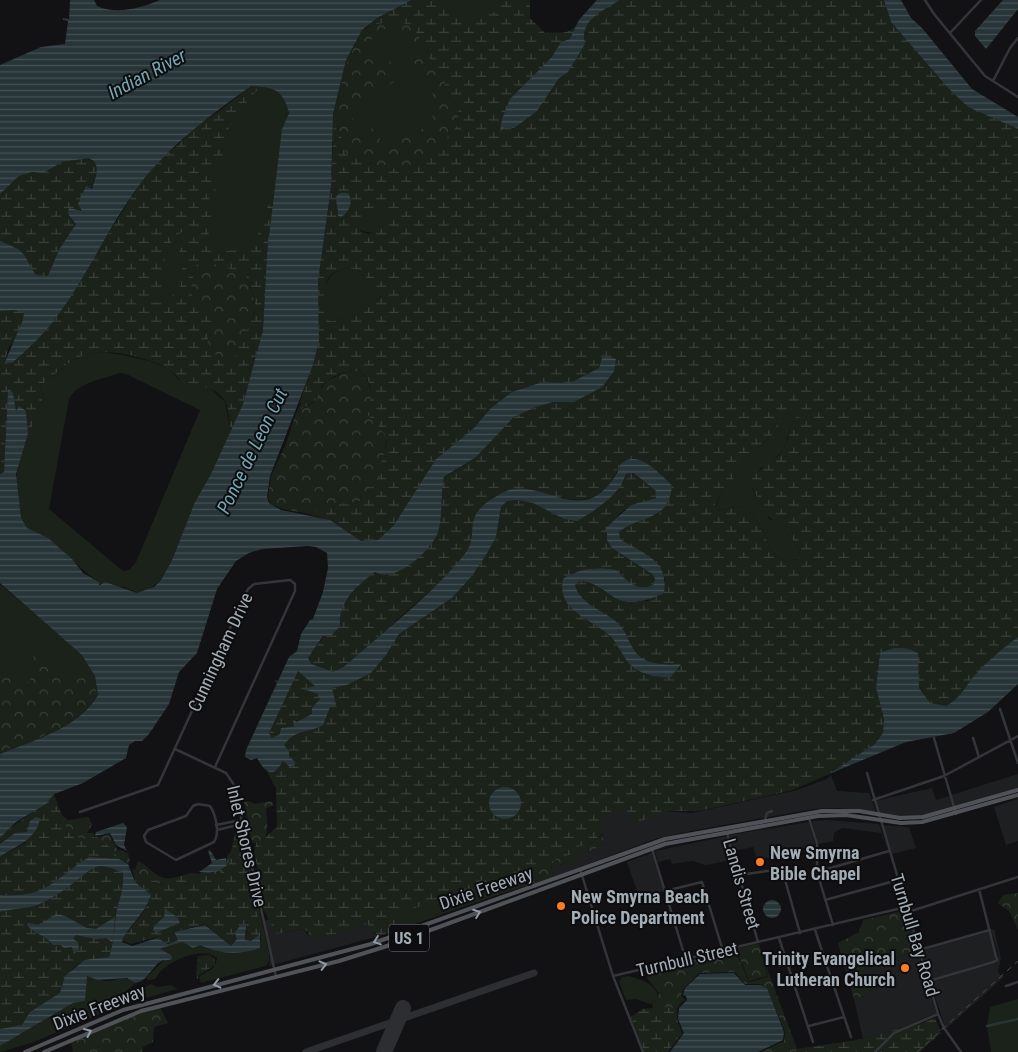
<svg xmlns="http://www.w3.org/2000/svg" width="1018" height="1052" font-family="'Roboto Condensed',sans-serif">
  <defs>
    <pattern id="forest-crowns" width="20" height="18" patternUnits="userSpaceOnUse" patternTransform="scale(1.25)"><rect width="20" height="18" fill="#1b221a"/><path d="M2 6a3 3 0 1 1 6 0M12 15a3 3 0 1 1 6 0" fill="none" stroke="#393f39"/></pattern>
    <pattern id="wetland-marsh" width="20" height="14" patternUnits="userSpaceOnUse" patternTransform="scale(1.25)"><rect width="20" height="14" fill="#1b221a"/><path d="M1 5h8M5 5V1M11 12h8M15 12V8" fill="none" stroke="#393f39"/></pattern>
    <pattern id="water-rules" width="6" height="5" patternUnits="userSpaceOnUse" patternTransform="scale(1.25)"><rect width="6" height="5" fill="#283538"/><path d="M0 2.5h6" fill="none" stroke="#445053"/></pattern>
  </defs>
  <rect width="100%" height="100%" fill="#121214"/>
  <path fill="#1e1f21" d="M1018 774V789L955 807 951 795Z
    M831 775 837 791 869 793 876 812 838 808 813 809 686 832 655 839 553 877 551 864 558 861 561 865 576 863 580 853 592 851 605 843 598 821 604 815 627 809 692 813 797 790 827 779Z
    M932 788 936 800 949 796 953 808 923 816H898L879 813 875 801Z
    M1018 799V841L1006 845 994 807Z
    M828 820 879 824 888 850 881 833 842 828 834 833 833 841 818 844 812 821Z
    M809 822 815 845 769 858 756 857 753 847 734 851 729 835Z
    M883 825 909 827 916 848 892 854Z
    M727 836 732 860 706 865 692 861 672 864 670 859 658 862 655 851Z
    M652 853 664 891 639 897 627 862Z
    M269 920 277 934 304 929 309 937 336 934 368 924 373 933 379 936 269 966 270 953 263 921Z
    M994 929 1001 959 998 970 999 974 1004 977 946 1029 930 982 996 963 999 956 991 930Z
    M989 932 996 956 994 961 930 980 921 951Z
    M919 956 936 1013 906 1026 863 1039 854 999 871 994 863 959Z"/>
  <path fill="#1b221a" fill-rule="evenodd" d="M443 0H506C487 21 479 22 453 20Z
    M384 20 411 23 446 81 438 151 347 155 332 141 333 114 346 60 362 30Z
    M251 86C274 88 282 88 289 113L282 129 276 193 253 251 226 363 172 296 129 327 152 302 172 234 212 186 218 112Z
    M371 202 394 208 397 216C386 238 370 235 350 226Z
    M348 268 359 271 383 293C374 308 347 320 330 321L324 313C325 291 322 272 348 268Z
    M102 352 123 355 149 361 169 369 179 380 210 388 225 402 231 431 211 474 195 502 172 560 161 580 144 593H137L125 587 98 586 99 582C83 572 73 559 58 547 50 540 30 532 26 527 8 505 17 458 27 434 35 418 48 404 40 385 64 371 69 354 102 352ZM120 373 126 374 200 410 136 562 129 570 123 571 49 509 69 399C78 382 103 379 120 373Z
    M794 409H801L808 413V416H799L791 425 784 449 768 466 760 468 752 488 769 519 778 522 784 528 800 550 798 559C771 564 772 550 763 531 759 523 752 516 747 507L740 506 717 511 715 509 723 488 730 483 743 461 775 432 785 415Z
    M0 584 83 655 95 676 98 695C78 728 34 740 0 754Z
    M248 860 269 953V961L266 966 201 983 199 977C208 970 215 971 217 958 203 946 174 959 162 970 158 973 158 976 155 979L148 980 146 978 164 960 167 953 160 949 162 948 183 942 200 945 213 950 261 941 260 926 244 862Z
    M497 878 495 891 497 895 398 930 395 911C429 895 466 900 497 878Z
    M89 975C94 977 101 981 106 981 118 981 125 974 135 984L126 991 130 997 134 996 137 991 151 984 157 987 171 985 177 989 119 1006 34 1042 0 1052V1046L73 1003 85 1001V979Z
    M628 976C639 979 659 984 658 999L650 1004 636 999 626 1000 619 982 622 977Z
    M1018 999V1052H991L987 1026 990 1007Z"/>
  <path fill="url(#forest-crowns)" fill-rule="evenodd" d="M386 21H402L416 28 437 73 445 79 444 91 458 107 459 124 457 131 434 156 406 171 386 168 370 163 365 165 347 159 334 114 348 60 363 30 372 24ZM383 29C398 28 416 35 412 54 411 58 408 61 408 65L433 94 428 106 433 118 420 131 419 136 415 138 407 134 396 144 385 149 380 144V124L374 121 371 125 373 142 368 143C359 133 347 116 351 103L363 104 366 99 394 82 398 68C388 55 374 62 365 50L367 43Z
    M211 262 218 266 245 272 253 294 255 308 238 365 217 366 205 345 215 328C211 318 202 312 195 304 188 294 191 279 190 269L194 265Z
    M349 371H359C370 381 376 395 368 409 371 422 382 426 387 438L380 477 370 489 361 495 360 501 323 508 311 514 282 509 270 503 268 498 271 476 286 444 296 413 315 401 326 381Z
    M37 652 62 669 70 679 77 680 91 673 97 695C78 727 33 740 0 752V675L26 683C36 677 36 666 33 656Z
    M248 801 255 804 272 801 273 805 266 809C267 818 269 832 264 839L266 844 260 848 256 842 254 844 251 839 244 802Z
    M57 810 68 820 89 817 92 825 87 833H94V837L97 838 109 834 117 849 128 853 130 861 129 863 71 843Z
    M241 827 246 854 233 876C201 881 159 896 135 870L138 861C147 864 154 876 164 878 183 880 212 871 227 862V856L231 851 236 829Z
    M602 835 605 843 592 851 580 853 576 864 563 867 558 861 551 864 553 877 497 895 495 891 497 878 548 852 591 843Z
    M1018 893V930L1010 912 998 903 1003 895Z
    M903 911 907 915 919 956 864 959 871 994 854 999 838 943 859 932 863 920Z
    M759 943 767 976 749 981 736 949Z
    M735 950 749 982 768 977 765 963 797 1049 796 1052H761L784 1041 785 1032 767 988 760 984H745L735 972 699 973 684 988 681 995 685 1000 681 1002 677 1008H653L652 1003 657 1000 659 993 648 979 646 971Z
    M160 1007 168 1023 154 1027 153 1042 143 1047 142 1052H73L71 1042 140 1013Z"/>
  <path fill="url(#wetland-marsh)" fill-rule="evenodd" d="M412 0H450L449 8 454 16 472 20 485 13H493L504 0H530V18L545 33C552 32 560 33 566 32 575 31 589 8 597 0H884L891 22 948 88 968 107 1018 129V637C1002 649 986 662 973 677 964 689 960 698 946 706L930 703 919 688 917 653H880L876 688 884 719 883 733 875 744 829 774 793 790 699 811H670L632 824 627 810 603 816 599 822 603 833 591 843 577 847 571 854 482 889 396 913 398 930 379 936 370 930 368 924 336 934 309 938 308 932 303 929 276 934 262 906 264 901 254 851 257 841 260 848 264 839 277 826 276 788 267 772C277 772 279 769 283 761 279 755 272 747 270 741 265 727 291 684 298 670L314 685 327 689 347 685 386 655 399 634 452 598 471 577 496 537 501 507 507 501 517 500 533 503 564 519 621 486 626 474 632 473 656 491V498L631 505 619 514 612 548 652 574 655 579 653 585C639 590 629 586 621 574L575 572 564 579 562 587 585 619 600 627 620 647 633 668 680 664C667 665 649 665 639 656 630 648 627 631 618 623 604 610 580 605 575 585L580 581 591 582 616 599 648 601 666 580 632 547 620 539 619 532 630 523 659 514 661 474C604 436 628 489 591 498 567 505 534 489 507 491L473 523V540L466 553 446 577 345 666 333 672 311 665 308 658 339 616C340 600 363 581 375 572L379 575 441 491 444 478 476 457 514 417 536 407 553 402H574L616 360 603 356 599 368 570 383 541 382 512 392 491 408 473 429 436 459 394 525 378 540 361 541 330 520 311 515C319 503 345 505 360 501L363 492 370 489 380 477 381 463 387 443 385 433 367 414C371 395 377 386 359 371 344 371 331 375 321 387V396L296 413 302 402 299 404 313 365 319 341 318 281 331 187 334 114 347 155 368 163 396 169 421 161 433 154 459 124 458 107 444 91C446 78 443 77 434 71V63L427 56 423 44 412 25 393 21 367 26 377 18ZM382 206 393 211 392 223 369 234 360 231V217L374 207ZM348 268 359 271 383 293C374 308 347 320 330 321 322 310 323 302 331 292L326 288C326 274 336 270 348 268ZM794 409H801L808 413V416H799L793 419C789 429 789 441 783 450 773 465 757 467 750 482L765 514 784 528 800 550 798 559C771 564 772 550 763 531 759 523 752 516 747 507L740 506 718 511 715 506 723 489 730 484 743 461 775 432 785 415Z
    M250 88H259L236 115 226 134C229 146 220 162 213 172L219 179 215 191 206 203 212 210 211 226 205 245 210 250C227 253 241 250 256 242L263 214 276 194 267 254 263 330 243 404 231 431C229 422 229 411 226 403 219 388 201 384 187 386 180 381 174 372 167 368 143 356 102 345 77 358 63 365 54 377 40 385 47 402 37 419 28 433L26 411H16L13 393 8 389 4 472 0 474V194L19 176 32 172 43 173 62 162 88 158 96 164 98 169 83 211 70 209 68 214 76 224 60 248 56 288 9 347 4 364 12 363 19 357 97 252 139 185 160 159 178 145 196 126 218 112V115L224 107ZM190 225 192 230 191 237 185 241 179 252 185 263 180 273 181 285 172 296 163 298 158 303 154 302C155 295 161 292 162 285 165 264 163 238 187 230ZM211 262 218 266 244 272C265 312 252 318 234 352L236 358 226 363 207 347 208 338 215 328 208 314 193 301 191 288 193 277 190 269 194 265Z
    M54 794 68 832 81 839 97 837 111 848 119 859 89 857C53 879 49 898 0 895V857L25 843 30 821 27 832 15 833 0 844V838C16 820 39 812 54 794Z
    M240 830 248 860 245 863 260 926 259 935 251 941H245L247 930 231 946 205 924 173 932 178 940C169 943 162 945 157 937L131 944 123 941V936C135 923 146 912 151 896L135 882 132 867 139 874 162 885 169 879 191 873 214 876 228 869 230 853Z
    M109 866 123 873C124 891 119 898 116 915 113 930 114 943 109 957 81 961 68 964 61 993L30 1012 22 1025 0 1029V912L14 907 40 904 72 884 91 867Z
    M209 955 215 959V965L198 976V981L196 975 198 956Z
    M664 1007 677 1008V1019L682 1033 668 1052H644L631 1017 642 1009Z
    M935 1018 941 1033 920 1052H876L895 1034Z
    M906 1026 893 1032 873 1052H796L797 1049 863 1039Z"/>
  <path fill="url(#water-rules)" fill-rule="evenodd" d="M70 0H94L97 6C117 15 141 8 160 0H412L377 18 362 30 346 60 333 114 331 187 318 281 319 341 313 365 270 476 267 497 269 503 281 510 330 520 361 541 378 540 394 525 436 459 473 429 491 408 512 392 542 382 570 383 599 368 603 355 616 359 614 371 602 387 574 402H553L536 407 514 417 476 457 444 477C440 495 443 515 438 532 431 551 395 584 375 572 357 586 338 601 340 626L332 635 323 636 308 658 311 664 333 672 345 666C384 631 432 595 464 555 474 542 471 537 473 523 476 507 491 499 504 492 532 478 566 511 594 497 603 493 612 482 617 473 619 469 619 465 622 463 638 449 662 475 672 486 668 523 641 514 619 532L620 539C644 555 669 559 664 593 650 600 630 606 615 598 602 590 596 582 580 581L575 585C580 605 604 610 618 623 627 631 630 648 639 656 650 665 667 665 681 664L671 677C659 678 644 675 634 668 624 661 620 646 611 637 593 619 556 612 563 579 580 568 596 567 616 570 628 581 635 592 653 585L655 579 652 574 612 548 607 540V527L631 505 656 498V491L633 473 626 474 621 486 609 499 592 512 577 521 564 519 533 503 517 500 507 501 501 507 496 537 486 555 471 577 452 598 399 634 386 655 371 673 347 685 332 688 336 705 330 707 323 725C309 733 295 729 284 745L289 751V756L296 763 290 767 283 761C273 780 265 772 257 758L251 760 245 757 246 750 277 683 275 680 278 681 289 657 297 651 301 634 310 620 313 619 323 592 328 568 327 553 316 547 308 546 262 549 249 553 236 561 217 589 197 653 179 672 169 704 149 734 142 741H135L129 745 126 758 83 783 54 794 46 804 16 822 0 838V754C34 740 79 728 98 695L95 676 82 655 0 583V474L4 472 8 389 13 393 16 411 19 406 26 411 28 433 16 474 21 518 27 528 48 538 72 559 83 573 99 582V586L105 582 137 593 154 587 161 580 172 560 195 502 211 474 243 404 263 330 267 254 282 129 289 113C282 88 274 88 251 86 213 113 168 147 140 184 108 227 87 277 55 319 43 335 27 350 12 363L4 364 23 320 24 313 14 310 0 311V241C29 253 20 251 36 275L48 276 60 248 76 224 68 214 69 208 82 211 78 204 86 186 92 189C95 177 103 164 88 158L62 162 43 173 32 172 19 176 0 194V65L41 47 65 44 68 21 63 20V18L69 19ZM298 671 315 686 304 689 318 694 320 699 312 708V714L297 722 293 720 294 727 281 728 280 734 272 738 269 733Z
    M597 0H620C604 10 578 21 585 44L568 72 559 78 537 111 514 128 505 127 500 132 502 119 510 99 552 57 561 42 570 39 579 20Z
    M884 0H901L911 18 922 28 972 89 1018 117V129L968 107 948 88 891 22Z
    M1003 0H1018V9L986 49 975 36V31Z
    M341 193H348C354 202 349 212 341 217L338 216C339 208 334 200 337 195Z
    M1018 637V684L988 712 954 733 906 742 829 774 875 744 883 733 884 719 876 688 880 653C894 647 903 646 918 653L919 688 930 703 946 706C960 698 964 689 973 677 986 662 1002 649 1018 637Z
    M489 803a16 16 0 1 1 32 0a16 16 0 1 1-32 0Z
    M36 817 40 818C37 840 15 846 0 857V844L15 833 27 832 30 821Z
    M123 823 127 827 124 845 127 851 116 845 110 833 95 836 96 832Z
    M210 850 216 860 226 858 227 865C218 873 210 873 199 872L212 863 208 851Z
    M89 857 119 859 128 864 135 882 151 895C146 914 124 930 122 942L132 946 157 938 168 944 178 940 174 932 205 925 231 946 237 939 235 932 240 926 246 924 245 940 251 941 259 935 260 926V948C236 955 224 955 200 945L193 948 183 942 162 948 160 949 171 955 172 959C167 961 164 959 160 962 150 969 148 981 135 983L127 978 98 980 87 976 85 1001 73 1003 0 1046V1029L22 1025 30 1012 60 993 65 976 85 960 109 957C114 942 114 930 116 915 119 898 124 891 123 873 95 859 93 869 72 884 63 891 52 898 42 903 30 909 13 908 0 912V895C49 898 53 879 89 857Z
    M763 909a9 9 0 1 1 18 0a9 9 0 1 1-18 0Z
    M165 909 177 917 180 923 158 932 153 931 154 926 164 917Z
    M57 914 65 916 87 928 96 929 115 917 113 943 106 938 96 939 76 935 73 939 78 942 79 949 74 954 72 947 64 948 60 945H53C46 934 34 935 27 925L28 923 38 925Z
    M734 973 745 985H760L767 988 784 1032 783 1040 758 1052H670L684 1033 678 1019 679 1008 687 1000 686 996 683 995 685 988 700 974Z"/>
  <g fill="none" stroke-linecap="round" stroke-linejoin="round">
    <path stroke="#283538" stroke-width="2.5" d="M987 1026 1018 1019"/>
    <path stroke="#2c2e31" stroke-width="7" d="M306 1052 534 973"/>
    <path stroke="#2c2e31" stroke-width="16" d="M384 1052 403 1008"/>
    <path stroke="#333539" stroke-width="2.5" d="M925 0 934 14 985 76 1018 97
      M950 33 981 0
      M993 81 1010 48 1018 38
      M1000 709 1018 763
      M934 738 956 814
      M973 738 979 757
      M175 749 226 773 234 785 276 977
      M867 773 938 1014 944 1028 961 1052
      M873 800 944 776 1018 736
      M198 804 210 806C216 815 220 833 214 842L176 860 146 842 144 836 148 830 186 816 193 806Z
      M80 812 158 785 248 589 254 584 290 580 295 584V591L215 767
      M809 818 817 844V872L833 925
      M765 820 767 813 772 811
      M216 825 241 820
      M217 830 242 824
      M727 833 758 942
      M652 849 686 960
      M580 869 613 976 643 1052
      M817 872 889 851
      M739 875 782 869 800 933
      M665 891 702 882 723 951
      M825 900 898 880
      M908 912 1018 877
      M815 930 851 1037
      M779 938 813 1042
      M919 950 990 930
      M613 976 906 907
      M929 981 994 962 997 960 979 889
      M1006 986 1018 982
      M809 1026 844 1017
      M875 1052 894 1033 938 1014"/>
    <path stroke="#4f5358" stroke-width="4" d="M25 1052 123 1010 371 944 665 839 822 811H859L900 818 923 817 1018 790
      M44 1052 141 1011 339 961 387 946 665 844 818 816 846 815 901 823 922 822 1018 795"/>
    <path stroke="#464a4e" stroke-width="1" stroke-dasharray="6 5" stroke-linecap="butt" d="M917 1052 1018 961"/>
  </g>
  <defs><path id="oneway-chevron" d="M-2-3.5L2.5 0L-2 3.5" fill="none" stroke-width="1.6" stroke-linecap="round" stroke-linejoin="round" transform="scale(1.25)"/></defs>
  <g stroke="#919ba2">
    <use href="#oneway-chevron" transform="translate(477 913) rotate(-20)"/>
    <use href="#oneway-chevron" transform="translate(377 941) rotate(161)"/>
    <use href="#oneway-chevron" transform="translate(323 965) rotate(-14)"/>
    <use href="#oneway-chevron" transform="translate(217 984) rotate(166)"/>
    <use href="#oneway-chevron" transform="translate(88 1032) rotate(-24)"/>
  </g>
  <g fill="#fb7c22" stroke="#0d0d0f" stroke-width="2">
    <circle cx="760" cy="862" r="5"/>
    <circle cx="561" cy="906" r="5"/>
    <circle cx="905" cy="968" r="5"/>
  </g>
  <g text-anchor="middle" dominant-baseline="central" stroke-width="4" stroke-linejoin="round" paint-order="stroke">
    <rect fill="#0d0d0f" stroke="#757d83" stroke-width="1" x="389" y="924.5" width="40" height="27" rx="4"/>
    <g font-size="16" font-weight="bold" fill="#a2adb5">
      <text x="409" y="938">US 1</text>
    </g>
    <g font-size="18" fill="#a2adb5" stroke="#0d0d0f">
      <text transform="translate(220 652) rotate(-65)">Cunningham Drive</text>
      <text transform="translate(247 846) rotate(77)">Inlet Shores Drive</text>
      <text transform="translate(742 884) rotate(74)">Landis Street</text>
      <text transform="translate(486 888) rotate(-19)">Dixie Freeway</text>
      <text transform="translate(915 935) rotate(73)">Turnbull Bay Road</text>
      <text transform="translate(687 959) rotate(-13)">Turnbull Street</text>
      <text transform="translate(99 1007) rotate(-21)">Dixie Freeway</text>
    </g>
    <g font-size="18" font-weight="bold" fill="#a2adb5" stroke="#0d0d0f" text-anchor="start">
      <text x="770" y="852">New Smyrna<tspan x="770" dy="21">Bible Chapel</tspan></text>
      <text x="571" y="896">New Smyrna Beach<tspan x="571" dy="21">Police Department</tspan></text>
      <text x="895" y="958" text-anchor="end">Trinity Evangelical<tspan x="895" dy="21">Lutheran Church</tspan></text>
    </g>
    <g font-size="19" font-style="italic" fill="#77a6b3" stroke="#0d0d0f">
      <text transform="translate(147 74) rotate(-28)">Indian River</text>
      <text transform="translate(252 451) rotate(-64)">Ponce de Leon Cut</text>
    </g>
  </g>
</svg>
